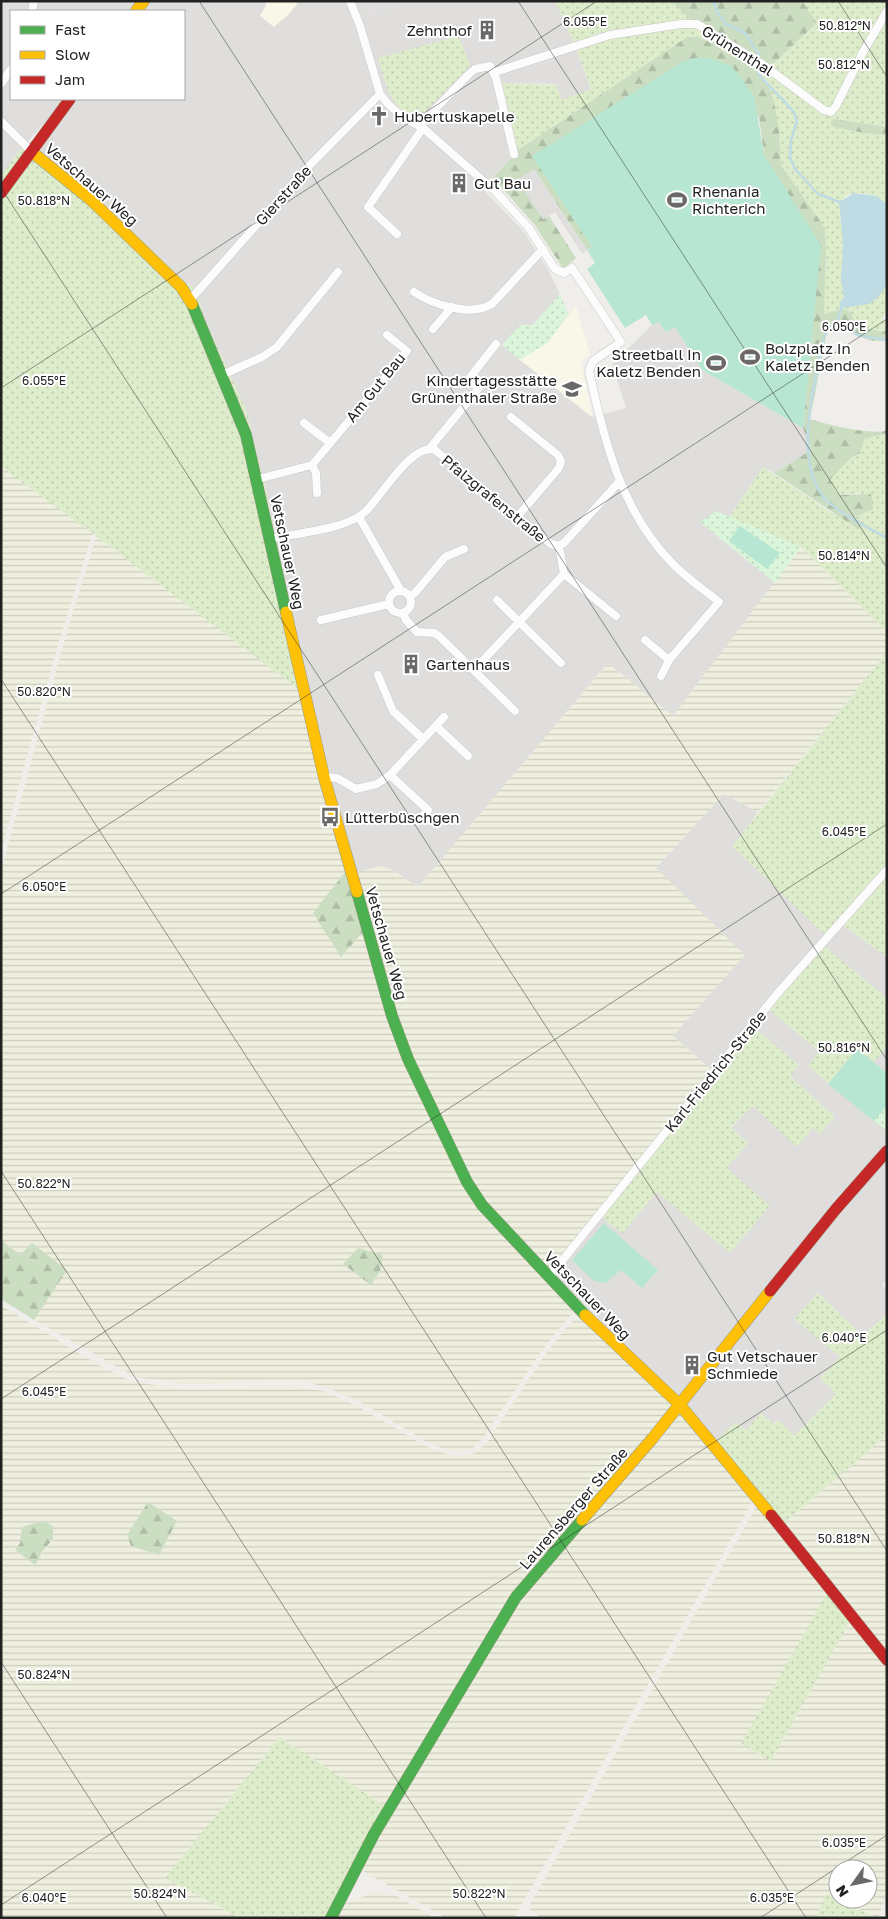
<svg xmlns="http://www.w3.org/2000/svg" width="888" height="1919" font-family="'Golos Text',sans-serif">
  <defs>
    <pattern id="farmland-rules" width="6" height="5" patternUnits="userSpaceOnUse" patternTransform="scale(1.25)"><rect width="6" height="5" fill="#efefdf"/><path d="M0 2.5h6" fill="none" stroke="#cdcdbf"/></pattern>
    <pattern id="grass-dots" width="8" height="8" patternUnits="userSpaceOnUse" patternTransform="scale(1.25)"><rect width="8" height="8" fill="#ddeccb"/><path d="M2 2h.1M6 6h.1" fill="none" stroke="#bdcaae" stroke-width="1.8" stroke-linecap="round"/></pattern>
    <pattern id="forest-firs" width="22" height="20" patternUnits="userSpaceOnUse" patternTransform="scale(1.25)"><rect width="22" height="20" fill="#cbdec1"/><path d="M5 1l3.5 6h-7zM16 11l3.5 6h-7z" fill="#aebea6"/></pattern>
    <pattern id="park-dots" width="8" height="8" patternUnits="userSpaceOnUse" patternTransform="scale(1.25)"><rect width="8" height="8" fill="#daf5da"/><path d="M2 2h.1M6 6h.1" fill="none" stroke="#bbd2bb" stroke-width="1.8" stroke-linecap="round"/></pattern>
  </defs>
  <rect width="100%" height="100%" fill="#f0eeeb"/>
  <path fill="#dfdedc" d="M1 1H140L133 11H11V99H66L30 139 1 179Z
    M146 1H555L576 47 591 90 562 100 556 84 502 83 518 150 483 189 524 232 546 266 560 294 533 325 502 345 592 417 626 408 612 364 652 325 659 321 675 326 702 370 803 428 811 450 774 473 763 467 729 518 709 517 700 522 775 583 673 716 608 663 418 887 399 874 382 866 356 872 291 629 41 154V148L74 99H184V11H139Z
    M724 793 758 812 733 846 826 936 838 922 887 957V1281L882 1284 887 1290V1314L863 1336 818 1293 841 1358 836 1394 794 1436 779 1421 716 1440 558 1278 559 1271 601 1216 622 1233 657 1192 727 1168 731 1128 752 1106 814 1128 820 1134 790 1076 799 1065 750 1025 712 1070 673 1036 656 868Z"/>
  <path fill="#f8f7e8" d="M265 1H299L290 13 274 27 260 16 266 5Z
    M576 306 590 355 581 361 592 417 520 360 548 342Z"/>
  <path fill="url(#farmland-rules)" fill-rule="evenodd" d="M1 205 101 507 57 648 1 851Z
    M107 502 291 661 329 815 363 932 464 1185 574 1311 542 1350 483 1438 472 1449 463 1452 447 1450 425 1441 357 1400 325 1387 307 1382 293 1381 186 1384 135 1377 34 1320 66 1270 32 1243 21 1256 1 1240V871L68 628Z
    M801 547 887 632V652L758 812 724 794 656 868 745 955 673 1036 712 1070 555 1266 549 1267 543 1265 479 1195 413 1058 398 1017 356 872 382 866 390 869 418 887 608 663 673 716Z
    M1 1305 100 1366 133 1382 186 1389 292 1386 324 1391 355 1405 424 1445 447 1454 461 1457 475 1453 488 1441 547 1352 563 1331 577 1317H580L686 1416 751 1498V1505L514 1918H446L363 1871 361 1865 386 1807 280 1737 217 1814 174 1883 240 1918H1ZM148 1502 177 1521 158 1555 131 1546 127 1535ZM43 1521 53 1526V1540L40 1556 31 1562 15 1550 20 1543 22 1527Z
    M887 1435V1653L784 1523Z
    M756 1507H759L827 1593 772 1760 850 1621 887 1669V1895L878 1918 826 1894 816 1918H542L528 1908ZM838 1869H868V1899H838Z
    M373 1893 397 1896 434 1918H334L338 1909 346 1903Z"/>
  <path fill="url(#grass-dots)" d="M555 1H671L722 38 717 46 698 37H687L518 150 502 83 556 85 562 100 591 89 576 47Z
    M802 1H887V127L833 119 831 126 863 133 887 135V204C877 195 846 184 840 205 838 210 841 218 842 224 844 252 841 278 846 306 866 303 875 302 887 284V309L882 319 887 323V328L883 332 856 326 842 309 824 314 826 249 825 228 781 165 779 129 760 76 817 23Z
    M459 36 470 66 421 116C392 119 384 78 378 58Z
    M31 142 148 246 187 284 196 288 205 320 246 409 266 490 293 628 309 686 298 689 95 535 1 467V176L19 151Z
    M887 434V632L801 547 729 518 763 467 832 513 853 517 861 493 840 495 835 491 830 480 842 464 860 453 865 438Z
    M887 652V957L839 922 826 936 732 846Z
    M824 946 887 998V1047L874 1062 887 1073V1105L874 1121 808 1066 819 1051 768 1009Z
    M754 1028 799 1065 790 1076 835 1117 820 1134 813 1128 797 1147 753 1106 731 1127 748 1143 727 1168 770 1206 730 1253 657 1192 622 1234 601 1216Z
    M818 1293 863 1336 887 1314V1435L784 1523 716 1440 736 1422 746 1430 761 1413 774 1424 779 1420 794 1436 836 1394 820 1378 840 1357 794 1319Z
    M827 1593 850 1621 771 1761 741 1744Z
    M280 1737 386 1807 327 1918H240L165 1878Z
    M826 1894 877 1918H816Z"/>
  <path fill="url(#forest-firs)" d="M671 1H802L817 23 760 76 768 85 774 101 779 129 781 165 825 228 826 249 824 314 842 309 851 312 856 326 883 332 887 329V341H872L858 336 838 322 827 332 810 419C825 424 873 436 887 430V434L865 438 860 453C846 459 841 469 830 480L835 491 840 495 871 494 873 509 854 517 863 523 858 529 774 473 811 450 803 428 812 334 787 194 764 155 759 117 533 156 592 247 587 250 534 169 543 219 549 216 576 258 565 268 562 267 534 224 493 178 518 150 687 37H698L717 46 722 39 697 25Z
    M833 119 887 127V135L863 133 831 126Z
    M346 871 363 932 341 957 313 913Z
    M1 1240 20 1255 32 1243 67 1270 34 1320 1 1299Z
    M358 1248 383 1255 380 1271 371 1285 343 1264Z
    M148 1502 177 1521 159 1555 131 1546 127 1535Z
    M43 1521 53 1526V1539L42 1552 36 1564H34L15 1550 20 1543 22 1527Z"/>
  <path fill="url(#park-dots)" d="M560 294 568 314 548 342 520 360 502 345 520 325H533Z
    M716 511 801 547 775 583 700 522Z
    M887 1105V1131L874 1121Z"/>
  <path fill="#b7e6d2" d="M694 58H708L732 66 754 96 764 155 821 245 803 428 702 370 675 327 666 332 659 322 652 325 646 315 625 328 587 269 595 263 587 250 592 247 532 156 682 62Z
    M740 526 780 553 767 569 729 541Z
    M857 1049 887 1073V1105L874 1121 828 1084Z
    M604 1223 658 1270 642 1288 621 1270 605 1283 594 1281 572 1260Z"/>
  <path fill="#e0dfde" d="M363 1H407L370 16Z
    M534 169 587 250 582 254 555 212 543 219 517 180Z"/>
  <path fill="#bfdbe3" d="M854 193 876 196 887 204V284L879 296 869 304 842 308 839 304 844 297 841 280 843 244 839 202Z"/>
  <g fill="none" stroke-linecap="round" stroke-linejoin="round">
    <path stroke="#bfdbe3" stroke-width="2.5" d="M713 1 718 13 726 24 745 33 759 55V75L794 112 797 121 791 140 790 158 795 169 818 194 842 203
      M842 305 838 320 827 329 824 338C815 382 792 461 825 499 837 512 870 529 887 538
      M838 320 857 335 887 340"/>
    <defs>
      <path id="street" d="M350 1 360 26 380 94 389 105 404 118 423 128 496 192 529 228 555 269 564 273 572 268 621 342 593 361 589 371C605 441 620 509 671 562 685 577 703 589 719 602L669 660 661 676
        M32 11 34 1
        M495 72 610 35 681 24H697L762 64 824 110 831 112 836 106 862 54 887 11
        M1 84 11 69
        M1 121 32 152
        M419 126 468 75 475 69 490 66 496 78 514 154
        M397 234 368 207 423 128
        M414 292C434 305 470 317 492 304L543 249
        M190 300 307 168 380 94
        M433 329 452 307
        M222 375 262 357 277 347 338 272
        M511 417 558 455 561 461 559 468 517 517
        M304 423 330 443
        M430 448 479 388 468 380 496 344
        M312 465 316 473 317 493
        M258 479 312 465 407 351 387 335
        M359 517 401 591
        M269 539C296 533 347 530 366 511 381 497 412 442 435 450L551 544 559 546 564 543 619 482
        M559 546 564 574 616 616
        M389 602a11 11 0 1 1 22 0a11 11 0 1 1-22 0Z
        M409 596 415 593 445 557 464 549
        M497 600 561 663
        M403 613 406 620 417 632 434 633 439 636 515 711
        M321 620 389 604
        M645 640 669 660
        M474 670 564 574
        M378 675 393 711 423 739
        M436 726 468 756
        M390 775 428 810 418 821
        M324 777 337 778 356 789 377 784 390 775 444 717
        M549 1277 777 994 887 870"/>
      <path id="fast" d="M192 304 246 435 286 612
        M357 892 392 1016 408 1059 467 1182 482 1205 585 1315
        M331 1918 374 1834 516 1597 582 1520"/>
      <path id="slow" d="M136 11 144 1
        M32 152 91 200 181 287 192 304
        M286 612 324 777 357 892
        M585 1315 680 1405 771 1515
        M582 1520 652 1439 770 1291"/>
      <path id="jam" d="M1 193 70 99
        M770 1291 836 1209 887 1151
        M771 1515 887 1660"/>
    </defs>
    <use href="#street" stroke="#c9c8c7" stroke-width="9"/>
    <use href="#fast" stroke="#999a82" stroke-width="12"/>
    <use href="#slow" stroke="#999a82" stroke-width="12"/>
    <use href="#jam" stroke="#999a82" stroke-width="12"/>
    <use href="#street" stroke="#fdfcfc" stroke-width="8"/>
    <use href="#fast" stroke="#4caf50" stroke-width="11"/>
    <use href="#slow" stroke="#ffc107" stroke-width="11"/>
    <use href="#jam" stroke="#c62828" stroke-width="11"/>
  </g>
  <path fill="none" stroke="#222" stroke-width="1" stroke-opacity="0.45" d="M199 1 887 1060M518 1 887 568M838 1 887 77M1 188 887 1551M1 388 597 1M1 679 806 1918M1 894 887 319M1 1171 486 1918M1 1399 887 824M1 1662 167 1918M1 1905 887 1330M760 1918 887 1835"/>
  <defs>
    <symbol id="building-bare" viewBox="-9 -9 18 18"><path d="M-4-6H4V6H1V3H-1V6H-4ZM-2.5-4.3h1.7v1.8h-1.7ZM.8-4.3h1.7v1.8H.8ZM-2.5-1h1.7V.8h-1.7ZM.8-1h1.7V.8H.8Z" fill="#6a6968" stroke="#fff" stroke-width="2.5" paint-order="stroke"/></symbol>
    <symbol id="church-bare" viewBox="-9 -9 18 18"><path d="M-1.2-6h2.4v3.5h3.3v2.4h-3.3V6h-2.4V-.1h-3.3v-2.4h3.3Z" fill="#6a6968" stroke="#fff" stroke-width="2.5" paint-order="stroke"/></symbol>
    <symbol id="stadium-bare" viewBox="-9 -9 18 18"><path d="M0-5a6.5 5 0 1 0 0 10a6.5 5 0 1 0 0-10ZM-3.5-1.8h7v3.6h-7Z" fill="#6a6968" stroke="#fff" stroke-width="2.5" paint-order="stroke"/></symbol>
    <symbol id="school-bare" viewBox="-9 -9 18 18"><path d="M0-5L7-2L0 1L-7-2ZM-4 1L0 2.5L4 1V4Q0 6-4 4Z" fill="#6a6968" stroke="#fff" stroke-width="2.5" paint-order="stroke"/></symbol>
    <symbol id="bus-bare" viewBox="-9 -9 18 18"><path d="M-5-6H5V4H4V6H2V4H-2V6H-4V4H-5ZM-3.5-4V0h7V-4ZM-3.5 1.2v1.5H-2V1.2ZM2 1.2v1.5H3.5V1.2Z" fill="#6a6968" stroke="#fff" stroke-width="2.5" paint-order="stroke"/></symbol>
  </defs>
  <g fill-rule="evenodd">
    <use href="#building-bare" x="473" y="16" width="28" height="28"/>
    <use href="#church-bare" x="365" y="102" width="28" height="28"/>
    <use href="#building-bare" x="445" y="169" width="28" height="28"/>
    <use href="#stadium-bare" x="663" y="186" width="28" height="28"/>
    <use href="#stadium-bare" x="736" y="343" width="28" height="28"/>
    <use href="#stadium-bare" x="702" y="349" width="28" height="28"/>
    <use href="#school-bare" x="558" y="375" width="28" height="28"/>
    <use href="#building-bare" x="397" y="650" width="28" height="28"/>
    <use href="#bus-bare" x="316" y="803" width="28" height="28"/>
    <use href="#building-bare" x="678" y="1351" width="28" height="28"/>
  </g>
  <g text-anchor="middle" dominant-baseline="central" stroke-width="4" stroke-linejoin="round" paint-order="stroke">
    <g font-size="15" fill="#222" stroke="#fff" text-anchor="start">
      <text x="472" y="30" text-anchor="end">Zehnthof</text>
      <text x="394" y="116">Hubertuskapelle</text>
      <text x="474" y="183">Gut Bau</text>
      <text x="692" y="191">Rhenania<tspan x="692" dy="17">Richterich</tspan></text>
      <text x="765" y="348">Bolzplatz In<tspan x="765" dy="17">Kaletz Benden</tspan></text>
      <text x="701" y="354" text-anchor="end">Streetball In<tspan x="701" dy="17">Kaletz Benden</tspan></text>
      <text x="557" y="380" text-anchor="end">Kindertagesstätte<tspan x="557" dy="17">Grünenthaler Straße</tspan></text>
      <text x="426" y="664">Gartenhaus</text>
      <text x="345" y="817">Lütterbüschgen</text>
      <text x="707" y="1356">Gut Vetschauer<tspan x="707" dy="17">Schmiede</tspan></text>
    </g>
    <g font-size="15" fill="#222" stroke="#fff">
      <text transform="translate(738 50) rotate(32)">Grünenthal</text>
      <text transform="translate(92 184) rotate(41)">Vetschauer Weg</text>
      <text transform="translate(283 195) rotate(-48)">Gierstraße</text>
      <text transform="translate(375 387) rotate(-51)">Am Gut Bau</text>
      <text transform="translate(494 498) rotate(39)">Pfalzgrafenstraße</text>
      <text transform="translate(288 552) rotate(78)">Vetschauer Weg</text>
      <text transform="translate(387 943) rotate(74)">Vetschauer Weg</text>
      <text transform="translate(715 1071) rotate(-51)">Karl-Friedrich-Straße</text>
      <text transform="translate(588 1295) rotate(46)">Vetschauer Weg</text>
      <text transform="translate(573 1508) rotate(-49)">Laurensberger Straße</text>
    </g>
  </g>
  <g font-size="12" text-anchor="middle" fill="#222" stroke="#fff" stroke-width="4" stroke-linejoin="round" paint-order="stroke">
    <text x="585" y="26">6.055°E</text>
    <text x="845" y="30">50.812°N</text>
    <text x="844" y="69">50.812°N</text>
    <text x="44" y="205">50.818°N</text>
    <text x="844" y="331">6.050°E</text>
    <text x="44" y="385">6.055°E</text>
    <text x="844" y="560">50.814°N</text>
    <text x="44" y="696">50.820°N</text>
    <text x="844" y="836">6.045°E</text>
    <text x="44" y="891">6.050°E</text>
    <text x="844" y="1052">50.816°N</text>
    <text x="44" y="1188">50.822°N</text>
    <text x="844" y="1342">6.040°E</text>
    <text x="44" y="1396">6.045°E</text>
    <text x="844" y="1543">50.818°N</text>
    <text x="44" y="1679">50.824°N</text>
    <text x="844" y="1847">6.035°E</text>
    <text x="160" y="1898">50.824°N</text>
    <text x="479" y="1898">50.822°N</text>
    <text x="772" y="1902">6.035°E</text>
    <text x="44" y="1902">6.040°E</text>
  </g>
  <rect width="888" height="1919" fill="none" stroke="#222222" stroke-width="5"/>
  <rect x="10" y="10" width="175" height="90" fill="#ffffff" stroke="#a7a7a7"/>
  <rect x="20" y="26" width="25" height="8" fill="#4caf50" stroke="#a7a7a7"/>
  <text x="55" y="35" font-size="15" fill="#222222">Fast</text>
  <rect x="20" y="51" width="25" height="8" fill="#ffc107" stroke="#a7a7a7"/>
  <text x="55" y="60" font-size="15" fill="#222222">Slow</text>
  <rect x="20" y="76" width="25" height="8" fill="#c62828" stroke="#a7a7a7"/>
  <text x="55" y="85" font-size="15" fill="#222222">Jam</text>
  <g transform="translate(853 1884) rotate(237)"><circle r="24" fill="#ffffff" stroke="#a7a7a7"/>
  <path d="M0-4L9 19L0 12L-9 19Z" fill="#6a6968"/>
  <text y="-8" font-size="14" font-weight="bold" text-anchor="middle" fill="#222222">N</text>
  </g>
</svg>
